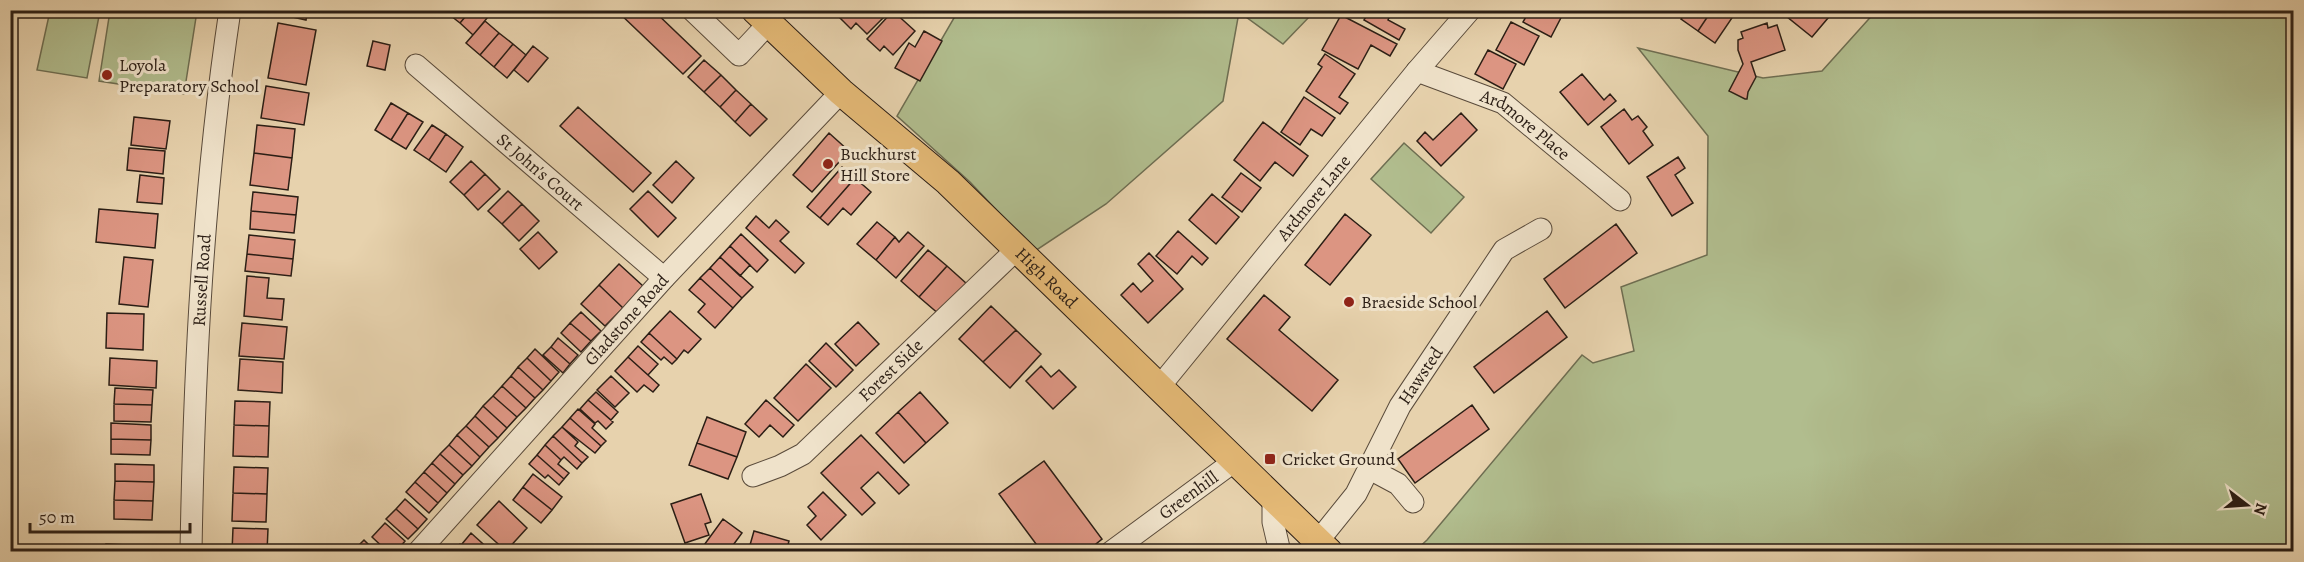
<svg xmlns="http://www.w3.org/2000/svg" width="2304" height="562" font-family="Alegreya,serif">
  <rect width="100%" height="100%" fill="#e7d2ad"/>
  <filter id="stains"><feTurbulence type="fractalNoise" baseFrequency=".00333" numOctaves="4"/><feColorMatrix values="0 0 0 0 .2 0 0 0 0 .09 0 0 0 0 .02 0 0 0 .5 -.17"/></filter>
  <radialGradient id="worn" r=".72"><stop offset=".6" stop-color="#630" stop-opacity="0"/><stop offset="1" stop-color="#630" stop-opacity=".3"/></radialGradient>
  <path fill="#b1bd8e" stroke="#6e6e52" stroke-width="1.5" d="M1311 10 1313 13 1283 44 1239 12 1223 101 1106 204 1035 251 970 182 897 116 958 11Z
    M50 11H100L87 78 37 70Z
    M110 11H197L184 94 99 81Z
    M1876 11H2293L2294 279 2291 282 2294 286 2293 551 1414 552 1427 540 1582 355 1593 363 1634 351 1621 287 1707 255 1708 136 1638 48 1763 78 1822 71Z
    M1404 143 1464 197 1431 233 1371 179Z"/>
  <path fill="#dc9582" stroke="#2b1e15" stroke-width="1.5" d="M276 10H308L306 20 275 13Z
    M448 10H471L460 23 446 12Z
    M471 10 493 11 473 35 460 23Z
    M616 10H653L701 56 683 74Z
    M845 10H889L890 11 867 34 856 23 851 29 839 17Z
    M1370 10H1393L1388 20 1405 29 1399 40 1364 20Z
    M1530 10H1565L1551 37 1523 22Z
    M1687 10H1712L1698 31 1681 19Z
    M1712 10H1728L1734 15 1715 43 1698 31Z
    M1790 10H1818L1828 18 1812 37 1786 16Z
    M893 11 915 31 893 55 884 46 880 51 867 39Z
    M1341 15 1397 44 1390 56 1371 45 1358 69 1322 50Z
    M485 21 499 33 480 55 466 43Z
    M1511 22 1539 36 1524 65 1496 50Z
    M278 23 316 30 306 85 268 78Z
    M1767 23 1768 28 1777 25 1785 50 1751 62 1756 77 1748 92 1747 99H1745L1729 91 1743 64 1738 50V40L1743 38 1741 32Z
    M924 31 942 41 920 81 895 68 909 43 915 47Z
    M499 33 513 44 494 67 480 55Z
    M373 41 390 45 385 70 367 66Z
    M513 44 526 55 507 78 494 67Z
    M533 46 548 58 528 82 514 70Z
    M1488 50 1516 64 1503 89 1475 74Z
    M1325 54 1355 74 1339 97 1348 103 1340 114 1306 91 1322 67 1318 64Z
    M704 60 721 75 704 92 688 77Z
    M1582 74 1604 100 1610 94 1616 101 1588 125 1560 92Z
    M721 75 736 90 720 107 704 92Z
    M266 86 309 93 304 125 261 118Z
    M736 90 751 104 735 122 720 107Z
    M1304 97 1335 118 1322 136 1311 129 1300 145 1281 132Z
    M391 103 408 113 391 140 375 130Z
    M751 104 767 119 750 136 735 122Z
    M578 107 651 173 633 192 560 126Z
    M1624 109 1632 120 1638 116 1647 127 1643 131 1653 145 1629 164 1601 127Z
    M408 113 423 122 406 149 391 140Z
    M1461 113 1477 130 1441 166 1417 141 1425 132 1433 140Z
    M134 117 170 121 166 149 131 145Z
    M1263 122 1308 156 1293 176 1275 162 1260 181 1234 160Z
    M257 125 295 129 292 158 254 153Z
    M432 125 446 134 429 160 414 150Z
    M829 133 849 151 812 192 793 175Z
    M446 134 463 147 446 172 429 160Z
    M129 148 165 151 163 174 127 170Z
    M254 153 292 158 288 190 250 185Z
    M1678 157 1685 168 1675 175 1693 203 1672 216 1647 177Z
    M471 161 485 174 464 195 450 182Z
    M676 161 694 178 672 203 653 185Z
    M842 167 855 178 820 218 807 207Z
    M1241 173 1261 188 1242 212 1222 197Z
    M485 174 500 189 478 210 464 195Z
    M140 175 164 178 162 204 137 202Z
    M855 178 871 192 851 215 843 208 828 225 820 218Z
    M508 191 522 204 502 224 488 211Z
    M648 191 676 218 658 237 630 209Z
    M253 192 298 197 296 215 251 211Z
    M1212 194 1239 217 1216 244 1189 220Z
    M522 204 539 221 519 241 502 224Z
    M99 209 158 214 155 248 96 242Z
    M251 211 296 215 294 233 250 229Z
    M1345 214 1371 235 1330 285 1305 265Z
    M756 216 769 228 776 220 789 232 780 241 804 263 795 273 746 228Z
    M877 222 895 237 876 260 857 244Z
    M1616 224 1637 253 1565 308 1544 279Z
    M1178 231 1208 258 1202 265 1192 256 1177 274 1156 256Z
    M538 232 557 252 539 269 520 249Z
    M908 232 924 246 896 278 876 260 895 237 899 242Z
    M741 234 768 260 757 272 730 246Z
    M249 235 295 240 293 259 247 254Z
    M730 246 750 265 740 276 720 257Z
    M928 250 947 266 919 297 901 281Z
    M1149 253 1183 289 1148 323 1121 295 1133 283 1141 292 1153 281 1138 264Z
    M247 254 293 259 291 276 245 271Z
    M124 257 153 260 148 307 119 304Z
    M720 257 753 287 742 298 710 268Z
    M619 264 643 286 623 308 599 285Z
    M947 266 967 284 940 315 919 297Z
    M710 268 742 298 733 308 700 278Z
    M247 276 269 278 267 298 284 299 282 320 244 316Z
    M700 278 733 308 715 328 698 312 705 304 689 290Z
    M599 285 623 308 605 326 581 304Z
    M1264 295 1290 317 1279 330 1338 380 1312 411 1227 339Z
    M991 306 1016 330 983 362 959 339Z
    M670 311 701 339 688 353 684 350 677 359 649 333Z
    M1547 311 1567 337 1494 393 1474 367Z
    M581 312 601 331 591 341 570 323Z
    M107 313 144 314 143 350 106 348Z
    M858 322 879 344 856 366 835 344Z
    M242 323 287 327 284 359 239 356Z
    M570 323 591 341 581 352 561 333Z
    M1016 330 1041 354 1010 388 983 362Z
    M649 333 677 359 672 364 664 357 661 360 641 342Z
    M558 338 578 355 570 364 551 347Z
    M826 343 853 370 836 387 809 361Z
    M638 346 658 364 648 375 628 357Z
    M551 347 570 364 563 373 543 355Z
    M535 349 559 372 551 381 527 358Z
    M628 357 659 385 653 392 644 385 637 392 615 371Z
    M110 358 157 361 156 388 109 385Z
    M527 358 551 381 543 390 518 367Z
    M240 359 283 362 282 393 238 390Z
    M806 364 831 388 798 421 774 398Z
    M1041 366 1051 377 1059 370 1076 387 1053 409 1026 381Z
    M518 367 543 390 535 398 511 376Z
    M511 376 535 398 526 408 502 386Z
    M611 376 629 393 615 407 597 390Z
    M502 386 526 408 517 417 493 396Z
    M115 388 153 390 152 405 114 404Z
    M596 392 618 412 611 420 588 400Z
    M920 392 948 423 926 443 898 412Z
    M493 396 517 417 507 428 483 406Z
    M588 400 613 422 606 429 598 421 595 423 580 409Z
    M766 400 794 425 783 437 770 425 759 437 745 424Z
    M235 401 270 402 269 426 234 425Z
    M114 404 152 405 151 422 114 421Z
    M1472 405 1489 429 1415 483 1398 459Z
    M483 406 507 428 498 438 475 416Z
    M578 409 595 424 592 428 606 441 601 446 570 418Z
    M898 412 926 443 904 463 876 433Z
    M475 416 498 438 489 447 466 426Z
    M707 417 746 432 737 457 697 443Z
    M570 418 601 446 595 453 562 427Z
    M111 423 151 425V440L111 439Z
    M234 425 269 426 268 457 233 456Z
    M466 426 489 447 480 457 457 435Z
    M562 427 578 442 575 446 588 457 582 463 553 436Z
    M457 435 480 457 472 466 449 445Z
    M861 435 909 485 899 494 878 472 861 488 875 503 862 515 821 473Z
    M553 436 582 463 577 469 564 457 561 460 545 445Z
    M111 439 151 440 150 455 111 454Z
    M697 443 737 457 728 479 689 465Z
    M449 445 472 466 463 475 440 454Z
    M545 445 561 460 558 464 569 473 564 479 537 455Z
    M440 454 463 475 455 484 432 463Z
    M537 455 564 479 559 485 548 475 545 478 529 464Z
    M1044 461 1102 539 1086 552H1042L999 494Z
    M432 463 455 484 447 493 424 472Z
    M115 464 154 465V482L115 481Z
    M234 467 268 468 267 494 233 493Z
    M424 472 447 493 438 503 415 482Z
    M533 474 562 497 552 510 523 487Z
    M115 481 154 482 153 501 114 500Z
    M415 482 438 503 429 513 406 492Z
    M523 487 552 510 541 523 513 500Z
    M823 492 846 515 821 540 807 525 816 516 808 507Z
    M233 493 267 494 266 522 232 521Z
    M701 494 711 522 705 524 709 535 685 543 671 504Z
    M405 499 427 519 418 529 396 509Z
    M114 500 153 501 152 520 114 519Z
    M499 501 527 528 506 551 477 525Z
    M396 509 418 529 408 539 386 519Z
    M723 519 742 533 731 548 735 552H699Z
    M385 523 405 541 396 552H388L372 537Z
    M233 528 268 529 267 552H232Z
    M754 531 789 541 786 552H748Z
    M471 533 492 552H471L462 544Z
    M364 540 376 552H352Z
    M106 544 127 545V552H106Z
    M460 544 469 552H453Z"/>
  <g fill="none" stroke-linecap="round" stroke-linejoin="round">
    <defs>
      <g id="minor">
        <path d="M692 10 739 55 769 23"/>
        <path id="s1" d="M416 65 664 278"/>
        <path id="s2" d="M1417 71 1503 103 1620 200"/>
        <path id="s3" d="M1160 386 1417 71 1470 10"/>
        <path d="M1370 469 1398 484 1413 502"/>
        <path id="s4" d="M753 476 780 466 803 454 1016 250"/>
        <path d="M1278 502 1273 506V522L1280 552"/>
        <path id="s5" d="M1319 540 1356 494 1400 406 1504 250 1541 229"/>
        <path id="s6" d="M191 552C194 370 203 190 230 10"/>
        <path id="s7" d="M418 552 664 278 841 92"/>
        <path id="s8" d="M1111 552 1236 460"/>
      </g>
      <g id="major">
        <path id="s9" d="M755 10 841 92 948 182 1329 552"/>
      </g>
    </defs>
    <use href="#minor" stroke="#5a4b3b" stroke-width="23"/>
    <use href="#major" stroke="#2b1e15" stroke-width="29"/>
    <use href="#minor" stroke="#efe2ca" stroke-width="21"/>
    <use href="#major" stroke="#e4b976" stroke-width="27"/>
  </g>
  <g fill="#8f2418" stroke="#efe2ca" stroke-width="2">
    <circle cx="107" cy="75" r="6"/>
    <circle cx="828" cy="164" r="6"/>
    <circle cx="1349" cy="302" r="6"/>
    <rect x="1264" y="453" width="12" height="12" rx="3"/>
  </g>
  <g text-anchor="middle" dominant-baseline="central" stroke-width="6" stroke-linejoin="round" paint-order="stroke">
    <g font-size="18" fill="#2b1e15" stroke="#efe2ca" text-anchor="start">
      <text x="119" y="65">Loyola<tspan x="119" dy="21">Preparatory School</tspan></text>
      <text x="840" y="154">Buckhurst<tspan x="840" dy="21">Hill Store</tspan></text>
      <text x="1361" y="302">Braeside School</text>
      <text x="1282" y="459">Cricket Ground</text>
    </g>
    <g font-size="18" fill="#2b1e15" stroke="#efe2ca">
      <text stroke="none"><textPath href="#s2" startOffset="122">Ardmore Place</textPath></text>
      <text stroke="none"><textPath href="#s1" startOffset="164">St John's Court</textPath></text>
      <text stroke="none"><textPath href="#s3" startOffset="243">Ardmore Lane</textPath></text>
      <text stroke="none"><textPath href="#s9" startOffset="396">High Road</textPath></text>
      <text stroke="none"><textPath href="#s6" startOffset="272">Russell Road</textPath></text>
      <text stroke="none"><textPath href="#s7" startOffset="312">Gladstone Road</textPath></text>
      <text stroke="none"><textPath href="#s4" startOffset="176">Forest Side</textPath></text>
      <text stroke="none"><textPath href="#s5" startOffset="194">Hawsted</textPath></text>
      <text stroke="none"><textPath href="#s8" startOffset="96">Greenhill</textPath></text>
    </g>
  </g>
  <rect width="2304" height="562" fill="none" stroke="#e7d2ad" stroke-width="36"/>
  <rect x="12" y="12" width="2280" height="538" fill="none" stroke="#2b1e15" stroke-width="3"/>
  <rect x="18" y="18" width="2268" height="526" fill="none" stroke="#2b1e15" stroke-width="1.5"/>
  <g transform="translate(2247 505) rotate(107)" stroke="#efe2ca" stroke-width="4.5" paint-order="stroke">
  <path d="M0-4.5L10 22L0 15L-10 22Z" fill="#2b1e15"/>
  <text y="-9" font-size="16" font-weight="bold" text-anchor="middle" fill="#2b1e15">N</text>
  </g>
  <path d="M30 523v9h160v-9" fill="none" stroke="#2b1e15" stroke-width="3"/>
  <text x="39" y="523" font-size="18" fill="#2b1e15" stroke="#efe2ca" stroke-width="4.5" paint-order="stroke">50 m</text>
  <rect width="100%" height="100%" filter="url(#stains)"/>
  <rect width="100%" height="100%" fill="url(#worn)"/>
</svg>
